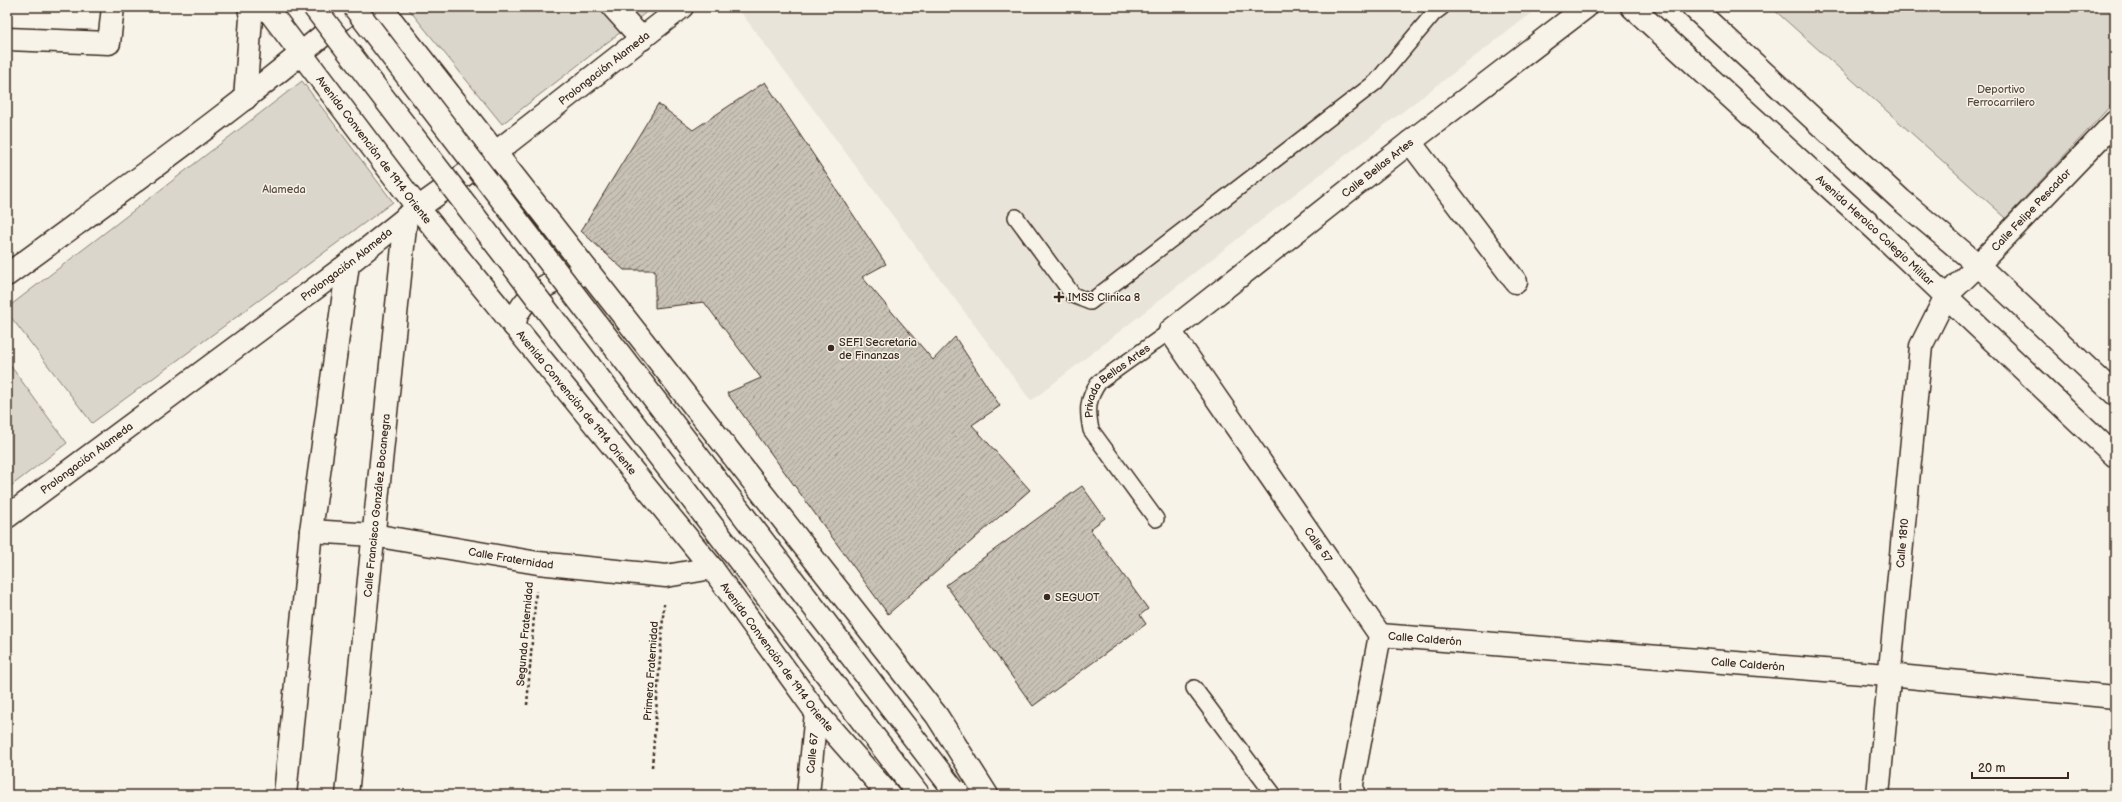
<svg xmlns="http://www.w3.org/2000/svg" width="2122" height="802" font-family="'Balsamiq Sans',sans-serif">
  <defs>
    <pattern id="building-hatch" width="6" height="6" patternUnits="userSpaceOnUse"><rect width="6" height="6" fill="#c8c1b6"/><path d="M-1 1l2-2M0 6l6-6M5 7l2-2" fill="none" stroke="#a49d93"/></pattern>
  </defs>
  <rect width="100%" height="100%" fill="#f7f3e8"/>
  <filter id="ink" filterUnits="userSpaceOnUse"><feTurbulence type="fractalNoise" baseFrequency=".025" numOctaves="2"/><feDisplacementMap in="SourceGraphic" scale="8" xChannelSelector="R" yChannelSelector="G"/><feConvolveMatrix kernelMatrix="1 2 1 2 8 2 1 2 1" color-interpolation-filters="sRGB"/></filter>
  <g filter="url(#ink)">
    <path fill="#e9e4d9" d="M745 7H1540L1296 193 1031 401 740 11Z"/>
    <path fill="#dbd6cb" stroke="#8b8074" d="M407 7H653L502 124Z
      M1771 7H2115V101L2006 218Z
      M302 81 393 202 92 423 7 312V308Z
      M7 361 67 443 7 489Z"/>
    <path fill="url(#building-hatch)" stroke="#3b2a1e" d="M765 82 886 264 862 277 933 360 955 337 1000 406 972 425 1030 490 888 614 727 393 761 378 704 302 655 308V270H624L581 231 658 104 693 130Z
      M1082 486 1105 518 1090 529 1148 609 1140 615 1146 624 1033 706 946 585Z"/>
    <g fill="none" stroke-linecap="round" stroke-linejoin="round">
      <defs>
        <g id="lane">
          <path d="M1016 217 1073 295 1090 302 1376 82 1434 13 1442 7"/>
          <path id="s1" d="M1156 519 1091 430C1087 410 1087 399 1099 382L1170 331"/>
          <path d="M1194 688 1274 795"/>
        </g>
        <g id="street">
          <path d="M7 39 109 43 113 7"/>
          <path d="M1410 142 1516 282"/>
          <path id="s2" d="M311 531 373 535 538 563 666 576 712 568"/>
          <path id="s3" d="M1380 635 1888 675 2115 697"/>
          <path d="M285 795 311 531 348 264"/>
          <path id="s4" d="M347 795 406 217"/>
          <path id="s5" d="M808 795 816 712"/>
          <path id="s6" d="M1353 795 1352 784 1380 635 1170 331 1410 142 1586 7"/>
          <path id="s7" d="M1878 795 1921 346 1946 296 1978 265 2115 122"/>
        </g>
        <g id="secondary">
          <path id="s8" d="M266 7 418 208 712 568 816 712 889 795"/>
          <path d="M381 7 937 716 987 795"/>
          <path d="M613 7 642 39"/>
          <path id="s9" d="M1632 7 1876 230 2115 456"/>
          <path d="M1693 7 1901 200 1978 265 2115 394"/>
          <path d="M245 99 251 18 249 7"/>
          <path d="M7 275C125 188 245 104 356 7"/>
          <path d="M514 326C516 321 516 315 519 311 530 291 559 276 581 275"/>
          <path id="s10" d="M7 517 348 264 418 208 495 153 682 7"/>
        </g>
      </defs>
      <use href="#lane" stroke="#3b2a1e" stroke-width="18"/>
      <use href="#street" stroke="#3b2a1e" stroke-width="25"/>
      <use href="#secondary" stroke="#3b2a1e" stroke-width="25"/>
      <path stroke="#3b2a1e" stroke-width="2.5" stroke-dasharray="3 3" stroke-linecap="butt" d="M527 705 536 591
        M652 767 664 604"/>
      <use href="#lane" stroke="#f7f3e8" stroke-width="15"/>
      <use href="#street" stroke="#f7f3e8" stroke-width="22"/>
      <use href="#secondary" stroke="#f7f3e8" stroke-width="22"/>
      <defs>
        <path id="primary-bridge" d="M314 7 919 795
          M354 7 953 789"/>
      </defs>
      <use href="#primary-bridge" stroke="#3b2a1e" stroke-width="25" stroke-linecap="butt"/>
      <use href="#primary-bridge" stroke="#f7f3e8" stroke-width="22"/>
    </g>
  </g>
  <g fill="#3b2a1e" stroke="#f7f3e8" stroke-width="1.5">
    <path d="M1057 291h4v4h4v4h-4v4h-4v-4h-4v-4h4z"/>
    <circle cx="831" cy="348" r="4"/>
    <circle cx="1047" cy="597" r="4"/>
  </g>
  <g text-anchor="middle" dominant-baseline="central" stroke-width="3" stroke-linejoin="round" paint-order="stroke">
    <g font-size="11" fill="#3b2a1e" stroke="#f7f3e8">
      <text stroke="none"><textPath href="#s10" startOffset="747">Prolongación Alameda</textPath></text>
      <text stroke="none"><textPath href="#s8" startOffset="179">Avenida Convención de 1914 Oriente</textPath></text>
      <text stroke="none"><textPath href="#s6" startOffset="796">Calle Bellas Artes</textPath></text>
      <text stroke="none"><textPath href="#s7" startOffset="628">Calle Felipe Pescador</textPath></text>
      <text stroke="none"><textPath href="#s9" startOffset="330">Avenida Heroico Colegio Militar</textPath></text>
      <text stroke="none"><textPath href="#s10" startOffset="423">Prolongación Alameda</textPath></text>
      <text stroke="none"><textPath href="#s1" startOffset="172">Privada Bellas Artes</textPath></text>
      <text stroke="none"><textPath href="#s8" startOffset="503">Avenida Convención de 1914 Oriente</textPath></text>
      <text stroke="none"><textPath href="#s10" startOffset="99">Prolongación Alameda</textPath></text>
      <text stroke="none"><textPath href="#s4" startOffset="291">Calle Francisco González Bocanegra</textPath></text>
      <text stroke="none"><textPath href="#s7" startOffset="253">Calle 1810</textPath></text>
      <text transform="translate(1318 545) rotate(55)">Calle 57</text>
      <text stroke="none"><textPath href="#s2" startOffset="202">Calle Fraternidad</textPath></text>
      <text transform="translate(525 634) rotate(-85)">Segunda Fraternidad</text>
      <text stroke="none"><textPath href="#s3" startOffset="45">Calle Calderón</textPath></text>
      <text stroke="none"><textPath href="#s8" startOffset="827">Avenida Convención de 1914 Oriente</textPath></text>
      <text stroke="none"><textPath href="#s3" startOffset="369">Calle Calderón</textPath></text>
      <text transform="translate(651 671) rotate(-86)">Primera Fraternidad</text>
      <text stroke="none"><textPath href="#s5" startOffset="42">Calle 67</textPath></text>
    </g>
    <g font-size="11" fill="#5b4c41" stroke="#f7f3e8">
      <text x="2001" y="89">Deportivo<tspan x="2001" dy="13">Ferrocarrilero</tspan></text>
      <text x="284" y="189">Alameda</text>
    </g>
    <g font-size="11" fill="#3b2a1e" stroke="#f7f3e8" text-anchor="start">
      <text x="1068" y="297">IMSS Clinica 8</text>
      <text x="839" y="342">SEFI Secretaria<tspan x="839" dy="13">de Finanzas</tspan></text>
      <text x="1055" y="597">SEGUOT</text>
    </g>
  </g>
  <rect width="2122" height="802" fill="none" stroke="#f7f3e8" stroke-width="24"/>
  <rect x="12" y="12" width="2098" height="778" fill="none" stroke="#3b2a1e" stroke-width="1.5" filter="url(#ink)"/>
  <path d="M1972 772v6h96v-6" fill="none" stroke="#3b2a1e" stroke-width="2"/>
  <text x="1978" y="772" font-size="12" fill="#3b2a1e" stroke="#f7f3e8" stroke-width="3" paint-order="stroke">20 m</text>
</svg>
